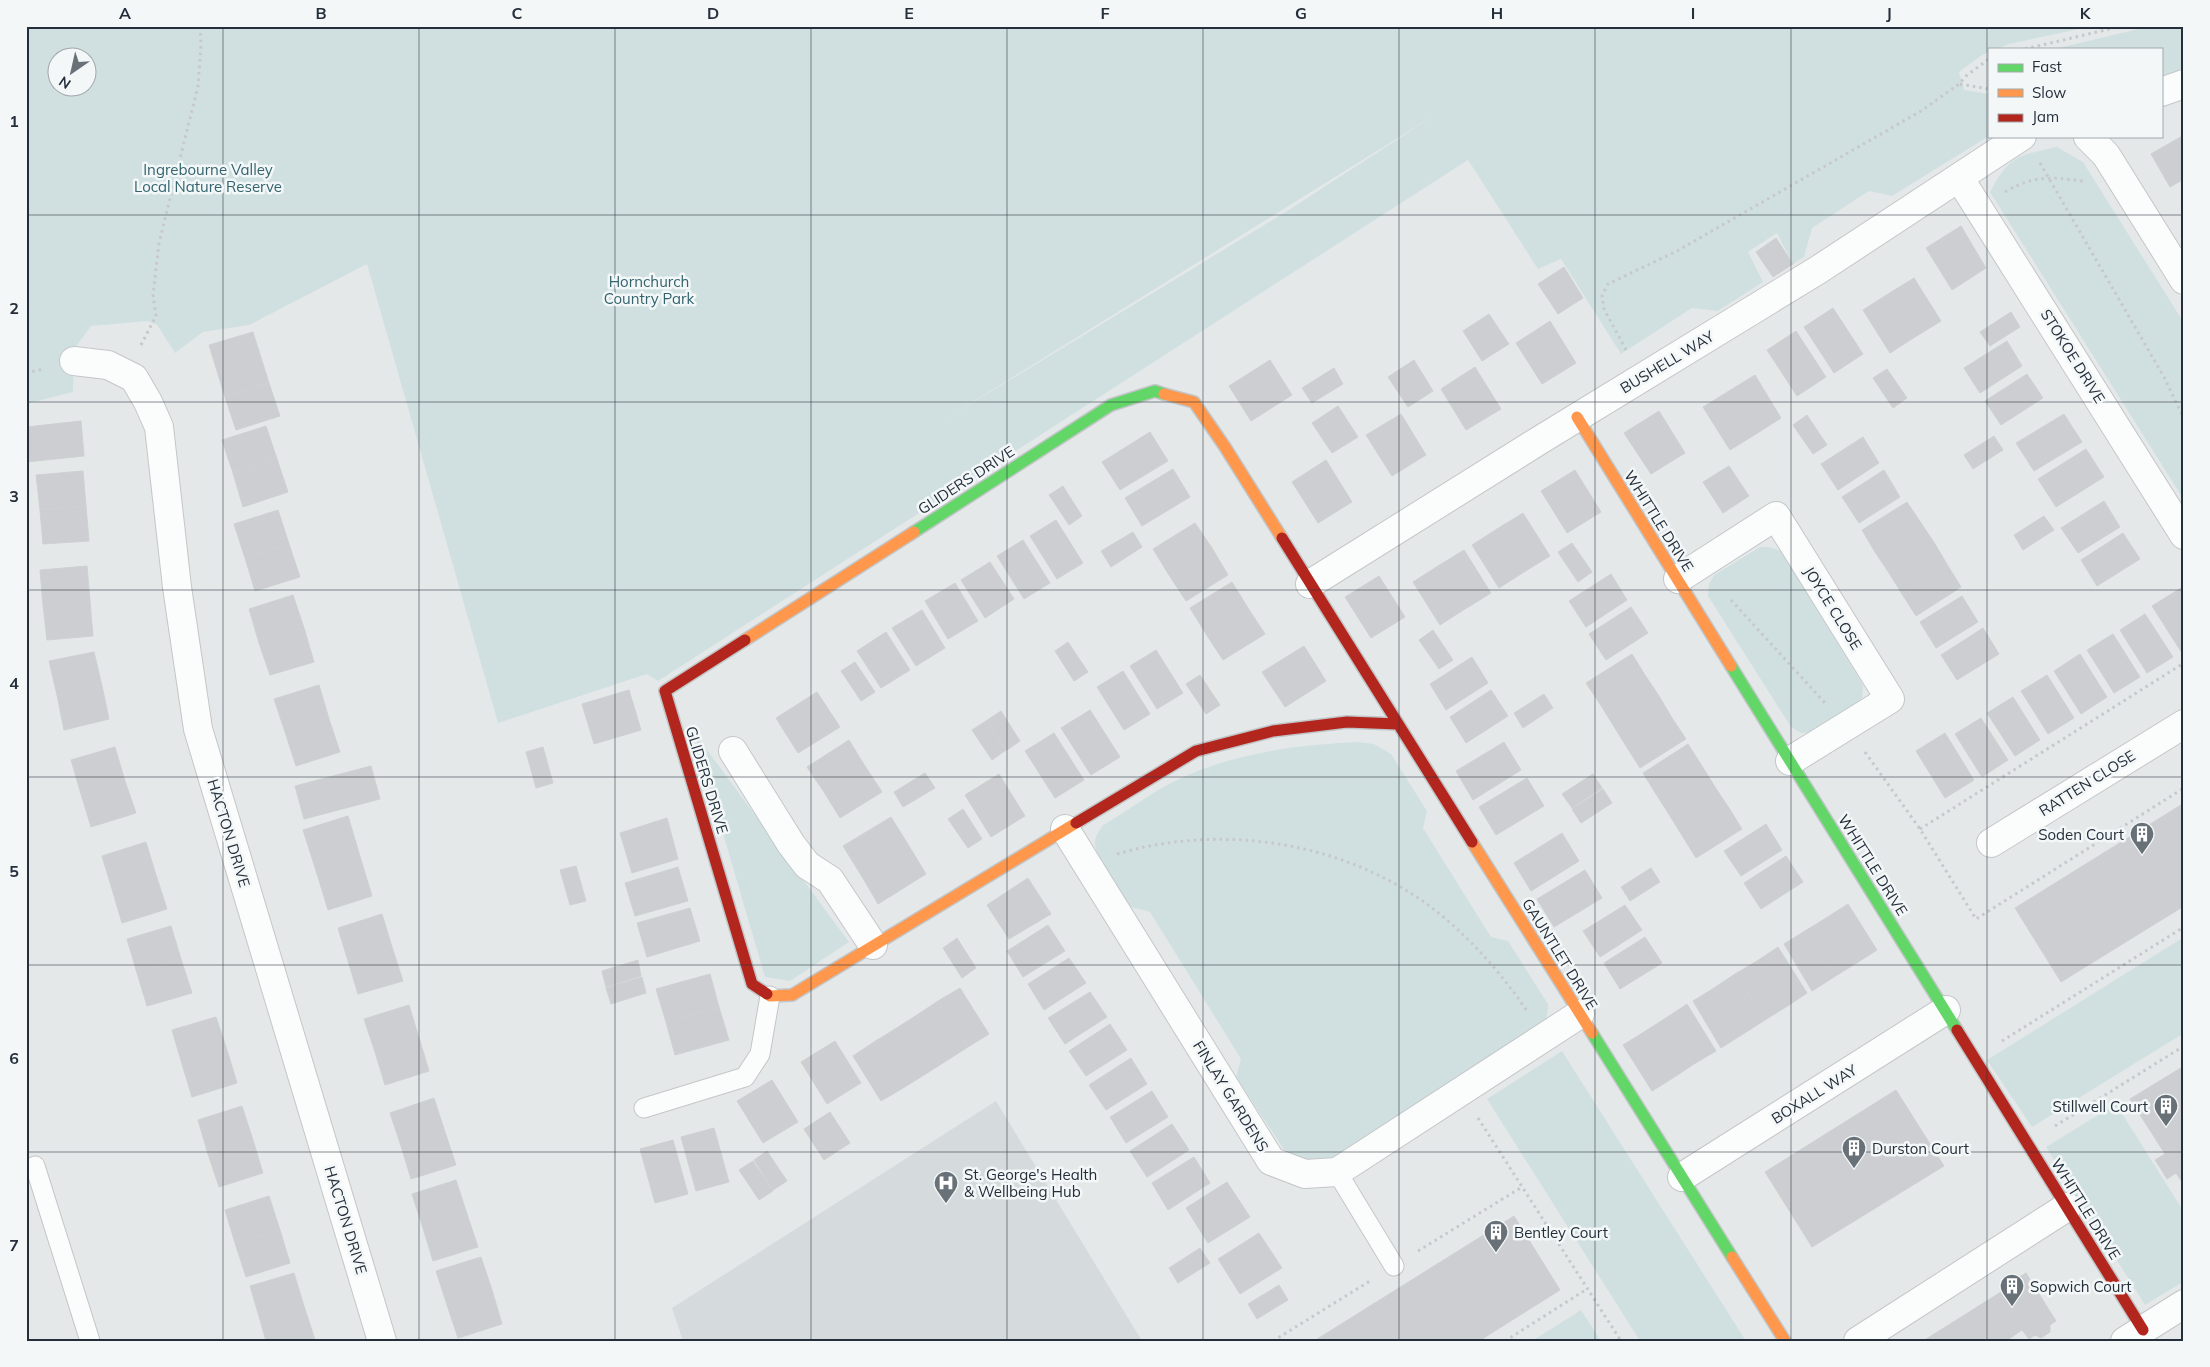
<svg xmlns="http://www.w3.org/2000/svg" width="2210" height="1367" font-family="Mulish,sans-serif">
  <rect width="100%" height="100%" fill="#e5e8e9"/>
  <path fill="#d5dadd" d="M996 1101 1142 1341H683L672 1308Z"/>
  <path fill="#d0e0e1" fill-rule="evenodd" d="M26 26H2093L2009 44 1997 49H1989V52L1982 55 1959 72 1964 90 1989 94V136L1892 196 1869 191 1812 228 1804 257 1793 264 1777 233 1748 252 1763 282 1718 311 1692 308 1621 354 1561 259 1538 269 1468 160 658 681 647 674 498 723 367 264 249 325 203 332 175 353 157 325 148 321 91 326 74 349 73 392 26 404ZM58 58H88V88H58ZM1435 115 1284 213 939 423Z
    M2151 26H2184V70L2161 76V49H2054Z
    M2057 147 2083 162 2184 323V500L1990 192C2010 155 2017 156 2057 147Z
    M1760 547H1769L1781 551 1863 685 1862 698 1856 704 1812 732 1801 733 1791 727 1708 596 1709 584 1714 575Z
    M693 731 849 942 790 981 765 977Z
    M1358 742 1374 744 1391 754 1427 811 1423 828 1491 937 1508 941 1548 1004C1548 1015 1547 1021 1539 1029L1333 1157C1313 1162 1299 1160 1283 1148L1236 1077 1241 1059 1150 912 1131 907C1123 894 1096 858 1095 845 1094 838 1099 832 1102 826 1126 812 1149 794 1173 782 1231 753 1294 745 1358 742Z
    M2184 937V1033L2032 1127 1987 1060Z
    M1562 1051 1746 1341H1640L1487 1099Z
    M2116 1104 2184 1212V1281L2145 1305 2046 1147Z
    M1581 1310 1601 1341H1532Z"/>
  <path fill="#ccced1" stroke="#ced1d2" d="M2184 135V179L2170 187 2151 154Z
    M1961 226 1986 268 1952 290 1926 248Z
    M1776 238 1793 264 1773 277 1756 252Z
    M1564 267 1583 298 1558 314 1538 284Z
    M1914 278 1941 321 1915 337 1888 294Z
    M1888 294 1915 337 1890 353 1863 310Z
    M1833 308 1863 354 1834 373 1804 327Z
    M2011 312 2020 327 1990 346 1980 332Z
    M1489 314 1509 344 1482 361 1463 331Z
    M1550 321 1576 363 1542 384 1516 343Z
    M1796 331 1826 377 1797 396 1767 350Z
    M253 332 269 383 225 397 209 345Z
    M2007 341 2022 366 1980 393 1964 368Z
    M1270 360 1292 395 1251 421 1229 386Z
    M1414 360 1433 391 1408 407 1388 377Z
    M1475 367 1501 409 1466 430 1441 389Z
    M1334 368 1343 384 1312 403 1302 388Z
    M1887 369 1907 398 1893 408 1873 378Z
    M2027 374 2043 398 2001 425 1985 401Z
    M1755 375 1781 418 1756 434 1729 391Z
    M269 383 280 416 236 430 225 397Z
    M1729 391 1756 434 1730 450 1703 407Z
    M1338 406 1358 437 1332 453 1312 423Z
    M1659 411 1685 453 1651 474 1624 433Z
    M1401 414 1426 455 1392 476 1366 435Z
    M2064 414 2082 442 2034 471 2016 443Z
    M1807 415 1827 445 1813 454 1793 425Z
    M81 421 84 456 26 462V427Z
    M266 426 277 459 233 473 222 440Z
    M1150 432 1168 461 1120 490 1102 462Z
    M1994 436 2003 450 1973 469 1964 455Z
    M1863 437 1879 463 1838 490 1821 464Z
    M2086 449 2104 477 2056 507 2038 479Z
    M277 459 288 492 243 507 233 473Z
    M1326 460 1352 502 1318 523 1292 482Z
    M1729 466 1749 496 1723 513 1703 482Z
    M1173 469 1190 497 1142 526 1125 498Z
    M1575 470 1601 512 1567 533 1541 491Z
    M1884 470 1900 497 1859 523 1842 497Z
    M83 471 86 506 40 510 36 475Z
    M1063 486 1082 516 1069 525 1049 495Z
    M2104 501 2120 527 2078 553 2061 528Z
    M1907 502 1921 523 1875 552 1862 530Z
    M86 506 89 541 43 544 40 510Z
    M278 510 289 544 245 558 234 524Z
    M1523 513 1550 556 1524 572 1497 529Z
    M2044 516 2054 530 2023 550 2014 535Z
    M1056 520 1083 563 1057 579 1030 536Z
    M1195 523 1212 548 1169 575 1153 549Z
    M1921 523 1935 544 1889 573 1875 552Z
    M1497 529 1524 572 1499 588 1472 545Z
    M1133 532 1142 547 1111 567 1101 551Z
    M2123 533 2140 559 2097 586 2081 560Z
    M1023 540 1050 583 1024 599 997 556Z
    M1572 543 1592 572 1578 582 1558 552Z
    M289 544 300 577 255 591 245 558Z
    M1935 544 1948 566 1902 594 1889 573Z
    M1212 548 1228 575 1186 601 1169 575Z
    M1464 550 1491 593 1465 609 1438 566Z
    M990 562 1014 599 985 618 961 580Z
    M87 566 90 601 43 605 40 570Z
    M1438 566 1465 609 1440 625 1413 582Z
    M1948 566 1961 587 1916 616 1902 594Z
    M1611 574 1627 600 1586 627 1569 601Z
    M1379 576 1405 617 1371 638 1345 597Z
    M1232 582 1248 608 1206 634 1190 608Z
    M955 583 978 621 948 639 925 601Z
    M2181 588 2184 592V651L2182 653 2152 606Z
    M293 595 304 628 259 643 249 609Z
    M1962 596 1978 622 1936 648 1920 622Z
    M90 601 93 636 47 640 43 605Z
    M1631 607 1648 633 1606 660 1589 634Z
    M1248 608 1265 634 1223 660 1206 634Z
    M922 610 945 648 916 666 892 628Z
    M2145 614 2173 657 2147 673 2120 630Z
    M304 628 314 662 270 675 259 643Z
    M1983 628 1999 654 1957 680 1941 655Z
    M1433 630 1453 660 1439 669 1419 640Z
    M886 632 910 670 881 688 857 651Z
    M2113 634 2140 677 2114 693 2087 650Z
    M1068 642 1088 672 1074 681 1055 651Z
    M1304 646 1326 681 1285 707 1262 672Z
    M1156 650 1183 693 1157 709 1130 666Z
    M94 652 102 686 57 695 49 661Z
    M1632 654 1645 675 1600 704 1586 683Z
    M2080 654 2107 697 2081 714 2054 671Z
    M1472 657 1488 683 1446 710 1430 684Z
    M855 662 875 692 861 701 841 671Z
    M1123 671 1150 714 1124 730 1097 687Z
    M1200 675 1220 705 1206 714 1186 684Z
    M1645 675 1659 696 1613 725 1600 704Z
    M2047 675 2074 718 2048 734 2021 691Z
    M319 685 329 719 285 732 274 699Z
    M102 686 109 719 64 730 57 695Z
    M629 690 641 730 594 744 582 704Z
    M1491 690 1508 716 1466 743 1450 717Z
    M817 692 840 727 798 753 776 718Z
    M1544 694 1553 708 1523 728 1514 713Z
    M1659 696 1672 718 1626 746 1613 725Z
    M2013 697 2040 740 2015 756 1987 713Z
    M1090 710 1120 757 1091 775 1061 728Z
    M1001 711 1020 741 1007 750 986 721Z
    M1672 718 1686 739 1640 768 1626 746Z
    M1981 718 2008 760 1982 777 1955 734Z
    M329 719 340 752 296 766 285 732Z
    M986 721 1006 750 992 760 972 730Z
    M1054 733 1084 780 1055 798 1025 751Z
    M1945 733 1974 780 1945 798 1916 751Z
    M849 740 865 766 824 792 807 767Z
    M1504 742 1521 770 1473 800 1456 771Z
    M1688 744 1702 766 1656 794 1643 773Z
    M115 747 125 781 81 794 71 760Z
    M543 747 553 783 536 788 526 752Z
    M371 766 380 799 304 819 295 786Z
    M865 766 882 792 840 818 824 792Z
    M1702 766 1715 787 1670 816 1656 794Z
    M925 773 935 788 903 807 894 792Z
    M999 774 1025 816 991 837 965 795Z
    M1593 774 1602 788 1572 808 1562 794Z
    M1527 778 1544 806 1496 835 1479 807Z
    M125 781 136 813 91 827 81 794Z
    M1715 787 1729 808 1683 837 1670 816Z
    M1603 789 1612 803 1581 823 1572 809Z
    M2184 803V906L2061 982 2015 908Z
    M1729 808 1742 829 1696 858 1683 837Z
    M963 809 982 839 968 848 948 819Z
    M348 816 362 863 318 877 303 830Z
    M891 817 909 846 861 875 843 846Z
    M667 818 678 859 632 873 620 833Z
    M1766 824 1782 850 1741 876 1724 851Z
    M1562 833 1579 861 1531 891 1514 863Z
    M146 842 156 875 112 889 102 856Z
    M909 846 926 874 878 904 861 875Z
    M1786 856 1803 882 1761 909 1744 883Z
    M362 863 372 896 328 910 318 877Z
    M576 866 586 901 570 905 560 870Z
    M678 867 688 901 635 916 625 883Z
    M1651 868 1660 882 1630 901 1621 887Z
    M1585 870 1602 898 1554 927 1537 899Z
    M156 875 167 909 122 923 112 889Z
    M1028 878 1051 914 1009 939 987 905Z
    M1848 904 1877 950 1855 964 1826 918Z
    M1625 905 1642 930 1600 957 1583 931Z
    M690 908 700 941 647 957 637 923Z
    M382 914 392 947 348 961 338 928Z
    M1826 918 1855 964 1834 977 1805 931Z
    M1048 925 1065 951 1023 977 1007 951Z
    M171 926 181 959 137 973 127 939Z
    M1805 931 1834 977 1812 991 1784 944Z
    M1645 937 1662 963 1620 989 1604 963Z
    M957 938 976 968 962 978 943 948Z
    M392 947 403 981 358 994 348 961Z
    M1778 947 1807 993 1786 1007 1757 961Z
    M1069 958 1086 983 1044 1010 1028 984Z
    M181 959 192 993 147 1006 137 973Z
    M638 960 641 976 606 987 602 971Z
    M1757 961 1786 1007 1765 1020 1735 974Z
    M710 974 719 1007 666 1022 656 989Z
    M1735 974 1765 1020 1743 1034 1714 988Z
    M642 977 646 993 611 1004 606 988Z
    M960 988 989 1034 968 1047 938 1001Z
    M1714 988 1743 1034 1721 1048 1693 1001Z
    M1090 992 1107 1017 1065 1044 1048 1018Z
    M938 1001 968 1047 946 1061 917 1015Z
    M1687 1004 1716 1051 1694 1064 1666 1018Z
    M409 1005 419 1038 375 1052 364 1019Z
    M719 1007 729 1040 675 1055 666 1022Z
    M917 1015 946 1061 924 1075 895 1029Z
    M216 1017 227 1050 182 1064 172 1030Z
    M1666 1018 1694 1064 1673 1078 1644 1032Z
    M1110 1024 1127 1050 1086 1076 1069 1051Z
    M895 1029 924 1075 903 1088 874 1042Z
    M1644 1032 1673 1078 1652 1091 1623 1045Z
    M419 1038 429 1071 385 1085 375 1052Z
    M835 1041 861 1083 827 1104 801 1062Z
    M874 1042 903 1088 881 1101 853 1056Z
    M227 1050 237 1083 192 1097 182 1064Z
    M1131 1058 1147 1084 1106 1110 1089 1085Z
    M2184 1066V1185L2176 1173 2167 1179 2161 1169 2155 1160 2165 1154 2130 1099Z
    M772 1080 798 1122 763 1143 737 1101Z
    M1896 1090 1944 1166 1812 1247 1765 1172Z
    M1152 1091 1168 1117 1126 1143 1110 1117Z
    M434 1098 445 1132 401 1146 390 1113Z
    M242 1106 253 1140 208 1154 198 1120Z
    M830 1112 850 1143 824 1160 804 1129Z
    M1172 1124 1189 1150 1147 1177 1130 1151Z
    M714 1128 729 1182 696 1191 681 1137Z
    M445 1132 456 1165 411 1179 401 1146Z
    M253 1140 263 1173 219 1187 208 1154Z
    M673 1140 688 1194 655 1203 640 1149Z
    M767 1151 787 1181 773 1190 754 1160Z
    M1194 1157 1210 1183 1168 1210 1152 1183Z
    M753 1161 773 1191 759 1200 739 1170Z
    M456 1180 467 1214 423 1228 412 1194Z
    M1227 1182 1250 1217 1208 1243 1186 1208Z
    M269 1196 280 1230 235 1243 225 1210Z
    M467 1214 478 1247 433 1261 423 1228Z
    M1514 1216 1560 1290 1479 1341H1314Z
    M280 1230 290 1263 246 1277 235 1243Z
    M1259 1233 1282 1268 1240 1294 1218 1259Z
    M1200 1248 1210 1263 1178 1283 1169 1268Z
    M481 1257 492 1290 447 1305 436 1271Z
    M294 1273 304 1306 260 1320 250 1286Z
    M2026 1273 2056 1321 2050 1325V1332L2041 1338 2035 1335 2029 1339 2022 1330 2006 1341H1923L2001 1292 2000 1289Z
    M1279 1285 1288 1300 1257 1319 1248 1304Z
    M492 1290 502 1324 458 1338 447 1305Z
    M304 1306 315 1340 266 1341 260 1320Z"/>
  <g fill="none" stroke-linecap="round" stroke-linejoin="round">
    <defs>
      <path id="lane" d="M644 1108 745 1077 760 1054 770 996
        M35 1166 90 1341
        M1337 1172 1394 1266"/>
      <path id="street" d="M2161 92 2184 84
        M2088 137 2106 155 2184 280
        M1960 179 2184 535
        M74 361 108 365 134 378 148 402 159 427 177 587 198 729 382 1341
        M1678 579 1776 516 1890 699 1790 761
        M1310 584 1540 440 1818 270 2022 136
        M733 751 791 844 807 865 830 880 873 945
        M1065 829 1271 1161 1305 1174 1337 1172 1580 1014
        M1991 843 2184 724
        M1682 1177 1946 1010
        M1858 1341 2067 1207
        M2125 1341 2184 1304"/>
      <path id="fast" d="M914 532 1111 405 1155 391 1164 394
        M1731 666 1957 1030
        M1592 1033 1732 1257"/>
      <path id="slow" d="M1164 394 1194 402 1225 447 1282 538
        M1577 417 1731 666
        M745 640 914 532
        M1472 842 1592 1033
        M767 994 770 996 792 995 1076 823
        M1732 1257 1785 1341"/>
      <path id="jam" d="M1282 538 1472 842
        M745 640 665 691 752 984 767 994
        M1076 823 1196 751 1273 731 1347 722 1398 724
        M1957 1030 2143 1330"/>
    </defs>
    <use href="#lane" stroke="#c4c6c8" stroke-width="21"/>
    <use href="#street" stroke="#c4c6c8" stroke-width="30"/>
    <use href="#fast" stroke="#c1c5c7" stroke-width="14"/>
    <use href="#slow" stroke="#c1c5c7" stroke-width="14"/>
    <use href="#jam" stroke="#c1c5c7" stroke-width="14"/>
    <path stroke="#c6c8cc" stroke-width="3" stroke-dasharray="2.5 4" stroke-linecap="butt" d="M2025 49 2122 26
      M1960 84 1989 89
      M2040 163 2164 377 2184 419
      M2005 192C2034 175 2051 177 2083 181
      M141 345 156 316 153 295 159 243 198 86 201 45 200 26
      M1626 350 1604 309 1602 296 1608 284 1677 251 1921 111 1959 84 1966 76 1989 59
      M26 373 43 369
      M1731 600 1825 703
      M1865 752 1920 829 1976 919 2184 788
      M1920 829 2184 663
      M1117 854C1228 821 1359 844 1447 920 1478 947 1504 977 1527 1011
      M2002 1041 2184 927
      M1478 1118 1621 1341
      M2055 1126 2184 1046
      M1418 1251 1522 1187
      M1273 1341 1370 1281
      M1505 1341 1587 1289"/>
    <use href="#lane" stroke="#fbfcfc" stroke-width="19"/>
    <use href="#street" stroke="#fbfcfc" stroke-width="28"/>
    <use href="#fast" stroke="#63d668" stroke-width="11"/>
    <use href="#slow" stroke="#ff974d" stroke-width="11"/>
    <use href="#jam" stroke="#b3261e" stroke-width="11"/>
  </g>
  <path fill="none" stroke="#252f3b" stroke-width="1" stroke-opacity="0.55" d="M223 26V1341M419 26V1341M615 26V1341M811 26V1341M1007 26V1341M1203 26V1341M1399 26V1341M1595 26V1341M1791 26V1341M1987 26V1341M26 215H2184M26 402H2184M26 590H2184M26 777H2184M26 965H2184M26 1152H2184"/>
  <defs>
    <symbol id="building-pin" viewBox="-11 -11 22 30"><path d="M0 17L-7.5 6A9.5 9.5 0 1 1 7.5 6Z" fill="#687078" stroke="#f3f7f8"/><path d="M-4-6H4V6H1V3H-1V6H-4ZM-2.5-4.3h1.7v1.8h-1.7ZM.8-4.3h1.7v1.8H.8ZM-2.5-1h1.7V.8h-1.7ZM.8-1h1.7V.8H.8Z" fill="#fff"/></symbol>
    <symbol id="hospital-pin" viewBox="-11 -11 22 30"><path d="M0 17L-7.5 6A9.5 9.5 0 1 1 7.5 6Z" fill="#687078" stroke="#f3f7f8"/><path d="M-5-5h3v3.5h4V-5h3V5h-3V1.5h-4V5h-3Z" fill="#fff"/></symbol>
  </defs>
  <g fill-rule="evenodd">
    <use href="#building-pin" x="2128" y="820" width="28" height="38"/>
    <use href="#building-pin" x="2152" y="1092" width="28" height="38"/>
    <use href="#building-pin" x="1840" y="1134" width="28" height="38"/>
    <use href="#hospital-pin" x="932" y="1169" width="28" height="38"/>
    <use href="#building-pin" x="1482" y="1218" width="28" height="38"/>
    <use href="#building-pin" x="1998" y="1272" width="28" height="38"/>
  </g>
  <g text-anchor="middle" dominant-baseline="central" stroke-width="5" stroke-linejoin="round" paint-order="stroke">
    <g font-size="15" fill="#33646d" stroke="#f3f7f8">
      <text x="208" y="169">Ingrebourne Valley<tspan x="208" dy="17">Local Nature Reserve</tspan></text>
      <text x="649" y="281">Hornchurch<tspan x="649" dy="17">Country Park</tspan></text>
    </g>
    <g font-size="15" fill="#252f3b" stroke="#f3f7f8">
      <text transform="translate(2073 356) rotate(58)">STOKOE DRIVE</text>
      <text transform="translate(1667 362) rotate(-31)">BUSHELL WAY</text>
      <text transform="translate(966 480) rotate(-33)">GLIDERS DRIVE</text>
      <text transform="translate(1659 521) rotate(58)">WHITTLE DRIVE</text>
      <text transform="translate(1833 608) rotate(58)">JOYCE CLOSE</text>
      <text transform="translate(707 780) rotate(73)">GLIDERS DRIVE</text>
      <text transform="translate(2087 783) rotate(-32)">RATTEN CLOSE</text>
      <text transform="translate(229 833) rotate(73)">HACTON DRIVE</text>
      <text transform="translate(1873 865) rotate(58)">WHITTLE DRIVE</text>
      <text transform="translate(1560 954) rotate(58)">GAUNTLET DRIVE</text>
      <text transform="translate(1814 1094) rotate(-32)">BOXALL WAY</text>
      <text transform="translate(1231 1096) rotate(58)">FINLAY GARDENS</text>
      <text transform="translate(2086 1209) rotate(58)">WHITTLE DRIVE</text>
      <text transform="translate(346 1220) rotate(73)">HACTON DRIVE</text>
    </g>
    <g font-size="15" fill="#252f3b" stroke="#f3f7f8" text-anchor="start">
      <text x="2124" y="834" text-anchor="end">Soden Court</text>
      <text x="2148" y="1106" text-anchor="end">Stillwell Court</text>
      <text x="1872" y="1148">Durston Court</text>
      <text x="964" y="1174">St. George's Health<tspan x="964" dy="17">&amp; Wellbeing Hub</tspan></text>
      <text x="1514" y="1232">Bentley Court</text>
      <text x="2030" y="1286">Sopwich Court</text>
    </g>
  </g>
  <rect width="2210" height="1367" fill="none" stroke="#f3f7f8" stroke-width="55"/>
  <rect x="1988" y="48" width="175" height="90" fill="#f3f7f8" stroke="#a1a7ac"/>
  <rect x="1998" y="64" width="25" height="8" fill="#63d668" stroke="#a1a7ac"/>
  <text x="2032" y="72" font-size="15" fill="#252f3b">Fast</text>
  <rect x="1998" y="89" width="25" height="8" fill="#ff974d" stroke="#a1a7ac"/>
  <text x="2032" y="98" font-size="15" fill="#252f3b">Slow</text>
  <rect x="1998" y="114" width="25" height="8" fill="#b3261e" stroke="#a1a7ac"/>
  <text x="2032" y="122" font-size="15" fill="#252f3b">Jam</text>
  <g transform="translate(72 72) rotate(214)"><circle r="24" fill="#f3f7f8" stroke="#a1a7ac"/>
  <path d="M0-4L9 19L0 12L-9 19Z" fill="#687078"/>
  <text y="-8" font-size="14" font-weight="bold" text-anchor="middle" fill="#252f3b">N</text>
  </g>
  <rect x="28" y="28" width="2154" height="1312" fill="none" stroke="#252f3b" stroke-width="2"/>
  <g font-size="16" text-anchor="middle" font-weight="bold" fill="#252f3b">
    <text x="125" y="19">A</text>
    <text x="321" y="19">B</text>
    <text x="517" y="19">C</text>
    <text x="713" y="19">D</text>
    <text x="909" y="19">E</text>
    <text x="1105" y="19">F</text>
    <text x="1301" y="19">G</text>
    <text x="1497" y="19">H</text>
    <text x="1693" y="19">I</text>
    <text x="1889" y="19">J</text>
    <text x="2085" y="19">K</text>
    <text x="14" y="127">1</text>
    <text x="14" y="314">2</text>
    <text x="14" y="502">3</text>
    <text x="14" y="689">4</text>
    <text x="14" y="877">5</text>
    <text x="14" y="1064">6</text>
    <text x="14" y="1251">7</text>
  </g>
</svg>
